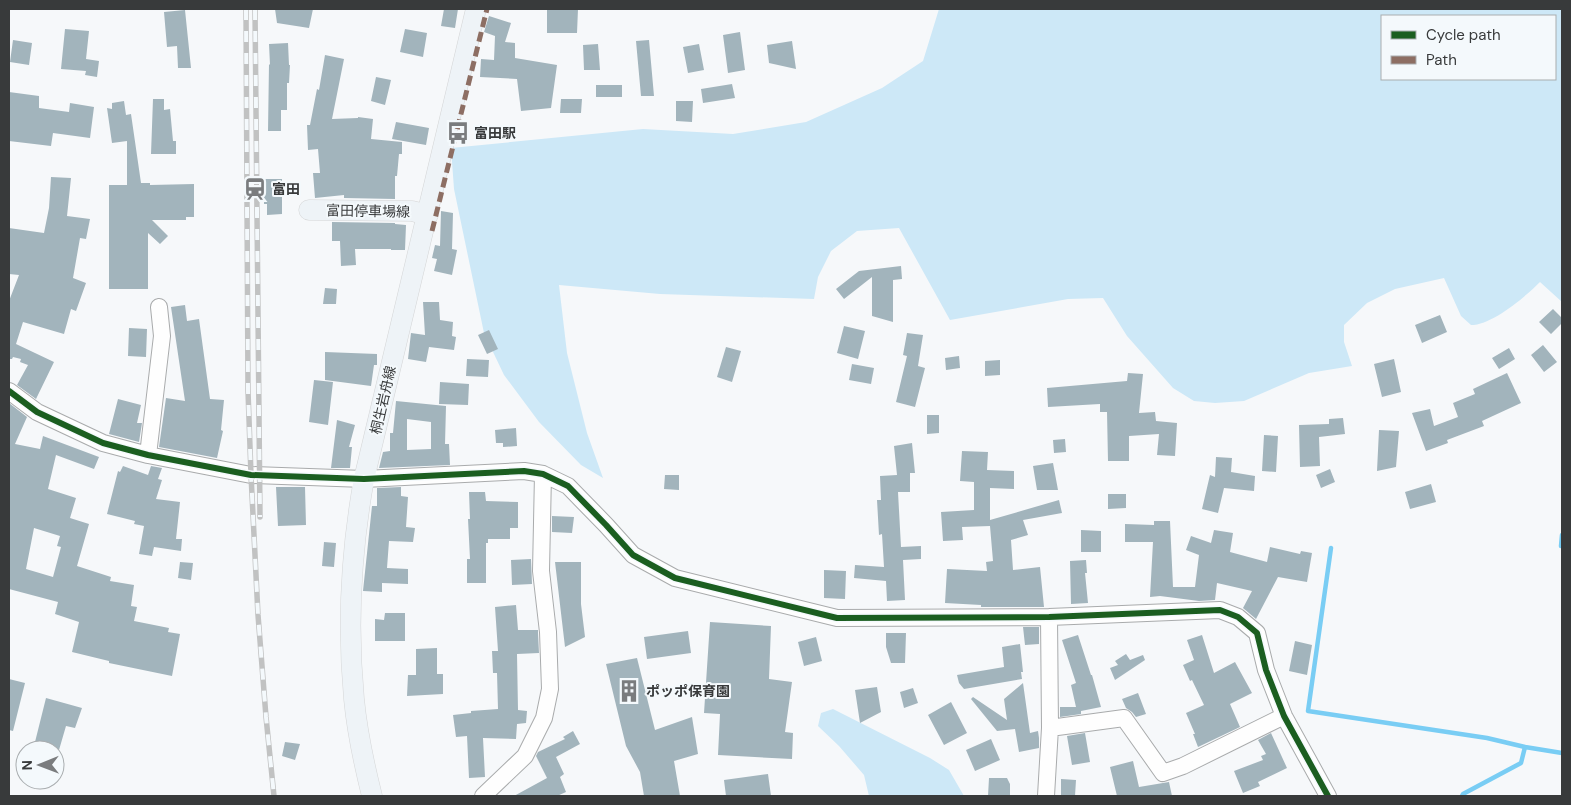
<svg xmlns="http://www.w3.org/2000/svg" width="1571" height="805" font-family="'DM Sans','Noto Sans JP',sans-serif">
  <rect width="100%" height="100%" fill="#f6f8fa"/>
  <path fill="#cde8f7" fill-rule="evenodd" d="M939 9H1562V302L1540 282C1525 297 1492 325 1471 325L1461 316 1444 278 1395 289 1367 303 1344 325V342L1352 366 1309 373 1244 401 1215 403 1194 401 1173 388 1127 336 1103 298 1068 299 950 320 899 228 857 231 831 251 818 277 814 299 660 294 559 285 567 353 587 433 603 478 581 465 539 422 504 375 484 333 454 189 451 148 643 129 733 134 806 122 882 88 923 61ZM1382 16H1555V79H1382Z
    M833 709 930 758 949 770 964 796H869L864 775 839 746 818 726 821 713Z"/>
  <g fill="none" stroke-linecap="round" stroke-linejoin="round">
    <path stroke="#79cdf4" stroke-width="4.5" d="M1561 546 1562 535
      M1331 548 1308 711 1487 738 1525 747 1562 753
      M1462 796 1463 794 1521 763 1525 747"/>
  </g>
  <path fill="#a2b4bc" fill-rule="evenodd" d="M275 9H313L309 28 277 23Z
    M444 9H458L455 28 441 26Z
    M547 9H578L577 33H547Z
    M185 10 191 68H178L177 46 167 47 164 12Z
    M489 16 511 23 505 42 515 43V58L557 65 551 108 521 111 517 79 480 77 481 59 494 60 495 36 484 32Z
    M65 29 89 31 86 59 99 61 97 77 85 75 86 71 61 69Z
    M405 29 427 33 423 57 400 52Z
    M740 32 745 70 728 73 723 35Z
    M13 40 32 43 29 65 10 62Z
    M649 40 654 96H641L636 41Z
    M792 41 796 69 769 63 767 45Z
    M288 43 289 65H290L289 83H287V110H281V131H268L269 64 270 65 269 44Z
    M598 44 600 70H584L583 45Z
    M699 44 704 70 688 73 683 47Z
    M325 55 344 59 332 119 358 118V117L373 119 371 139 402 142V154H399L397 176H395V199L344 198V195L315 198 313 173H320L318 149 308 150 307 125H310L317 89 319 90Z
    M376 77 391 80 385 105 371 101Z
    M732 84 735 98 703 103 701 89Z
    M596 85H622V97H596Z
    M9 92 39 96V108L69 112 70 103 94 107 90 138 53 133 51 146 9 141Z
    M153 99H164V110L170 109 173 141H176V154H151Z
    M561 99H582L581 113H560Z
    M124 101 126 115 131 114 141 183H150V185L194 184V217H186V220H152L168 236 160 244 148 233V289H109V185H127V141L112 143 107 108 112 109V103Z
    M676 101H693L692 122 676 121Z
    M396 122 429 128 426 145 392 139Z
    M51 177 71 178 67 216 90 219 86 239 80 238 73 278 86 283 76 311 71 309 64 334 23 322 16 344 54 362 36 399 17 385 28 365 20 362 21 359 13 357 12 359H9V301L19 275 9 274V228L44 233 49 208Z
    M264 179H282V214L267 215V204H264Z
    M441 211 453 213 452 249 457 250 452 275 434 271 437 259 432 258 435 245 440 246Z
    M332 222 395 223V224L406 225 405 250H391V249H355L356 265 341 266 340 241H332Z
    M901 266 902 279 893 280V322L872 316V277L844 299 836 289 859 271Z
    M325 288 337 289 336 304H323Z
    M423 302H439L440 320 453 322 452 336 456 337 454 350 429 347 426 362 408 359 411 333 425 335Z
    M185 305 187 321 199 319 210 399 224 400 221 430 223 431 217 458 159 447 166 398 185 401 171 307Z
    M1553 309 1562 318V323L1551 334 1539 322Z
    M1440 315 1447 332 1422 343 1415 325Z
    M844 326 865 331 858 359 837 353Z
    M129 328 147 329 146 357 128 356Z
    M489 330 498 349 487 354 478 335Z
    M907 333 923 335 918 366 925 368 915 407 896 402 907 356 903 355Z
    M1543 345 1557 362 1544 372 1531 355Z
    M726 347 741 351 732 382 717 377Z
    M1509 348 1515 359 1499 369 1492 358Z
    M325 352 377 354V365H374L371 386 325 380Z
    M959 356 960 368 946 370 945 358Z
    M467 359 489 360 488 377 466 376Z
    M1394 359 1401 392 1382 397 1374 364Z
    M1000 360V375L985 376V361Z
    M852 364 874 368 871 384 849 380Z
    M1128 373 1143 374 1139 413 1155 412 1156 421 1177 423 1175 456 1157 455 1159 434 1129 436V461H1108L1107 412H1100V404L1048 407 1047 388 1127 381Z
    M1507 373 1521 403 1482 421 1484 426 1447 440 1448 443 1426 451 1412 413 1430 409 1434 426 1458 417 1453 403 1475 394 1473 389Z
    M314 380 333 382 328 425 309 422Z
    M440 382 469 384 468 405 439 404Z
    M118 399 141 405 137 423H142L139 442 109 434Z
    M396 401 446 406 445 444H449L450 465 379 468 383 452 390 451V433H393ZM407 419 431 422V449L407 450Z
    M9 403 27 417 15 444 40 449 43 436 99 457 94 469 56 455 48 489 76 498 70 518 89 524 77 566 111 577 110 581 134 585 131 606 137 607 134 621 169 628 168 632 180 634 172 676 109 663V661L72 652 79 622 55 614 58 602 9 589ZM34 528 60 536 57 546 61 547 53 577 26 569Z
    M927 415H939V433L927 434Z
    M1343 418 1345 434 1319 437 1320 466 1300 467 1299 425 1329 424V419Z
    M337 420 355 425 349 447H352L350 468H331Z
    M516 428 517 446 503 447V443H496L495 430Z
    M1379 430 1399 431 1396 467 1377 471Z
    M1264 435 1278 436 1276 472 1262 471Z
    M1065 439 1066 452 1054 453 1053 440Z
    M912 443 915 473H910V492H898L901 547 921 546V559L903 560 905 600 887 601 886 581 854 578 855 565 884 567 882 534 879 535 877 500H881L880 476 897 475 894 446Z
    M962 451 988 452 987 470 1014 471V489L990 488V520L1059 500 1062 513 1023 520 1028 535 1011 540 1013 570 1040 567 1044 607H981V605L945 603 947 569 987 571 986 562 993 561 990 526 962 527 963 540 943 541 941 512 974 510V482L960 481Z
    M1216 457 1232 458 1231 472 1255 476 1254 491 1224 488 1218 513 1202 509 1210 475 1215 477Z
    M1053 463 1058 490H1037L1033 466Z
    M123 466 148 475 151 466 162 468 158 479 162 480 156 499 180 502 176 539H182L181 551 154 547 152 556 139 554 144 526 134 524 135 521 107 514 118 471 120 472Z
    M1330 469 1335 482 1321 488 1316 475Z
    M665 475H679V490L664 489Z
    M1431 484 1436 502 1410 509 1405 492Z
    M276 487H305L306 525 278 526Z
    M401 487V496L408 497 406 527 415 528 413 542 389 541 387 568 408 569V584L382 583V592L363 591 372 506H377V488Z
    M469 492H485L486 501 518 502V528H510V539H488V543H486V583H467V559H470L468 519H470Z
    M1108 494H1126V508L1108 509Z
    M552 516 574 517 572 533 552 532Z
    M1154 521H1170L1173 587H1195L1199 555 1186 550 1191 536 1211 543 1214 530 1233 533 1230 552 1267 562 1270 547 1300 554 1301 551 1312 553 1307 582 1278 577 1256 619 1243 608 1252 591 1217 583 1215 600 1199 601 1160 596 1150 597 1153 542H1125V524L1154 525Z
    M1081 530 1101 531V552H1081Z
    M324 542 336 543 334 567 322 566Z
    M531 559 532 584 512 585 511 560Z
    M1086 560 1087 573H1085L1088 603 1071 604 1070 561Z
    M180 562 193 563 191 580 178 578Z
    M555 562H581V604L585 637 565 647Z
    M824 570 846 571 845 599 824 598Z
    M516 605 518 630H538V633L539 653 517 654 518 710 527 711 526 723 517 724 516 739 483 738 485 777 469 778 467 736 456 737 453 715 471 713V711L498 709 497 673H493L492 651H498L495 607Z
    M385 613H405V641H375V619L384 620Z
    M710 622 771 626 769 679 792 682 785 732 793 733 792 759 718 755 720 714 704 713Z
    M1023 627H1039V644L1025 645Z
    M688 631 691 653 647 659 644 637Z
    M886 633H906L905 663H891L886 647Z
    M1078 635 1091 675H1092L1101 707 1081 711V714L1060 717V707H1076L1071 685 1076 683 1062 640Z
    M1202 635 1214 673 1235 662 1252 693 1230 704 1240 727 1198 747 1193 734H1195L1186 713 1204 705 1192 680 1190 681 1183 665 1194 660 1187 640Z
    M816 637 822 661 804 666 798 642Z
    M1295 641 1312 645 1307 675 1289 671Z
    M1020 644 1023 672H1021L1022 679 964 689 959 683 957 675 1004 667 1002 647Z
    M437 648V674H443V694L407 696 408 675H416V649Z
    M1126 654 1130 660 1143 655 1145 660 1115 680 1110 668 1118 665 1115 661Z
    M637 658 655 730 692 717 698 754 674 761 680 796H644L640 772 626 746 606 664Z
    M9 679 25 683 13 731 9 730Z
    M1023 683 1030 733 1038 731 1039 738V748L1019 752 1015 729 997 731 971 699 973 697 1007 720 1004 699Z
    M877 687 881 712 860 723 855 690Z
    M913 688 918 703 904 708 900 692Z
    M1138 693 1146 714 1136 717 1132 712 1126 708 1122 699Z
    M46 698 82 708 75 728 66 726 59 750H33Z
    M951 702 967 733 944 745 928 715Z
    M573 731 580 744 556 757 564 774 560 777 566 792 557 796H514L547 778 536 756 538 752 565 739 563 737Z
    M1085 733 1090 762 1072 765 1067 736Z
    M1271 733 1287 768 1258 782 1260 786 1243 793 1234 771 1263 760 1261 756 1266 754 1258 740Z
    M991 739 1000 760 975 771 966 750Z
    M285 742 300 744 295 760 282 756Z
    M1133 761 1139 787 1169 782 1172 796H1117L1110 767Z
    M768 774 771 796H726L724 780Z
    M989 778H1007L1010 784V796H988Z
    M1061 779 1076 780 1075 796H1061Z"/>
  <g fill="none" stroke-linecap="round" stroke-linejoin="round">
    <defs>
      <path id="minor" d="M9 391 37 412 103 443 148 455 251 475 364 479 524 471 543 474 568 486 606 525 633 555 675 578 837 618 1049 617 1220 610 1238 617 1257 633 1266 670 1284 716 1328 796
        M148 455 162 336 159 307
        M1050 728 1124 718 1163 773 1183 766 1284 716
        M483 796 525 756 544 718 550 689 548 632 541 571 543 474
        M1046 796 1050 728 1049 617"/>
      <path id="major" d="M309 210 412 211 428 215
        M372 796C364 764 357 731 354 699 347 625 351 551 364 479L476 9"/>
    </defs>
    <use href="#minor" stroke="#a9abac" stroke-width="18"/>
    <use href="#major" stroke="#d4d5d6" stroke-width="21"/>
    <use href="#minor" stroke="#fefefe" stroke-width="16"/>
    <use href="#major" stroke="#eef3f7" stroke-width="20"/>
    <defs>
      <path id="rail" d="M246 9 248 391 251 475 258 615 266 717 274 796
        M255 9 260 517"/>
    </defs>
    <use href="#rail" stroke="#c1c2c2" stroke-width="5.5"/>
    <use href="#rail" stroke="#f4f9fc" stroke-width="4" stroke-dasharray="11" stroke-linecap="butt"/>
    <path stroke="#8d6e63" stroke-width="5" stroke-dasharray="10 5" stroke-linecap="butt" d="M432 231 487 9"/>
    <defs>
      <path id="cycleway" d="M9 391 37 412 103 443 148 455 251 475 364 479 524 471 543 474 568 486 606 525 633 555 675 578 837 618 1049 617 1220 610 1238 617 1257 633 1266 670 1284 716 1328 796"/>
    </defs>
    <use href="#cycleway" stroke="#f4f9fc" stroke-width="9"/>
    <use href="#cycleway" stroke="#1b5e20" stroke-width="6"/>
  </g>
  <defs>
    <symbol id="bus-bare" viewBox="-9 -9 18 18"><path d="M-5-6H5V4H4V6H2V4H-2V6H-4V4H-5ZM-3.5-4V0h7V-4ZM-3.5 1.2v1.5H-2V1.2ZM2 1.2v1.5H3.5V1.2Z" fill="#7a7c7e" stroke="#f4f9fc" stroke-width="2.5" paint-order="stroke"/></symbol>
    <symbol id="station-bare" viewBox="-9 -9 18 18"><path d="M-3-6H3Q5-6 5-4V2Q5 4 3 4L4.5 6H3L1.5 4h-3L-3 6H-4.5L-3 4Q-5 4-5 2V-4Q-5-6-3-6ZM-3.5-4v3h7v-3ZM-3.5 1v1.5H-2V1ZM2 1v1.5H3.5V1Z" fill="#7a7c7e" stroke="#f4f9fc" stroke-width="2.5" paint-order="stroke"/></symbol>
    <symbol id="building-bare" viewBox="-9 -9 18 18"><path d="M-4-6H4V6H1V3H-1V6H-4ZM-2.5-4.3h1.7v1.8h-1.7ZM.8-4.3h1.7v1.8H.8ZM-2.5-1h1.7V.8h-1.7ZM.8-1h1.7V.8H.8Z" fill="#7a7c7e" stroke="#f4f9fc" stroke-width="2.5" paint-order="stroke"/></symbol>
  </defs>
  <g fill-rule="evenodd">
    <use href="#bus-bare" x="442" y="117" width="32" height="32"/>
    <use href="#station-bare" x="239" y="173" width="32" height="32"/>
    <use href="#building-bare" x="613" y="675" width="32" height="32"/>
  </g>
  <g text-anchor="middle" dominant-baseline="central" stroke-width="4" stroke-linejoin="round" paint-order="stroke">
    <g font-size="14" font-weight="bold" fill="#383a3b" stroke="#f4f9fc" text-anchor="start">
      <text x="474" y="133">富田駅</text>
      <text x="272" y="189">富田</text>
      <text x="646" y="691">ポッポ保育園</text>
    </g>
    <g font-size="14" fill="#383a3b" stroke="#f4f9fc">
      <text transform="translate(368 211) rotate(1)">富田停車場線</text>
      <text transform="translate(383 400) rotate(-77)">桐生岩舟線</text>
    </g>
  </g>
  <rect width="1571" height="805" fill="none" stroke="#383a3b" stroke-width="20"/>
  <rect x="1381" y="15" width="175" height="65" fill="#f4f9fc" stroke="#a9adaf"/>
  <rect x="1391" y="31" width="25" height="8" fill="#1b5e20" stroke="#a9adaf"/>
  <text x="1426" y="40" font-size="15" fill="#383a3b">Cycle path</text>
  <rect x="1391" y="56" width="25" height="8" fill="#8d6e63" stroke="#a9adaf"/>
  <text x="1426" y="65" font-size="15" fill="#383a3b">Path</text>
  <g transform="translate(40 765) rotate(269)"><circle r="24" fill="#f4f9fc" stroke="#a9adaf"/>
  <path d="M0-4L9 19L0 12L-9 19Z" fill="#7a7c7e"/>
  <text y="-8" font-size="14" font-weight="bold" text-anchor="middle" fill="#383a3b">N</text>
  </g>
</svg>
